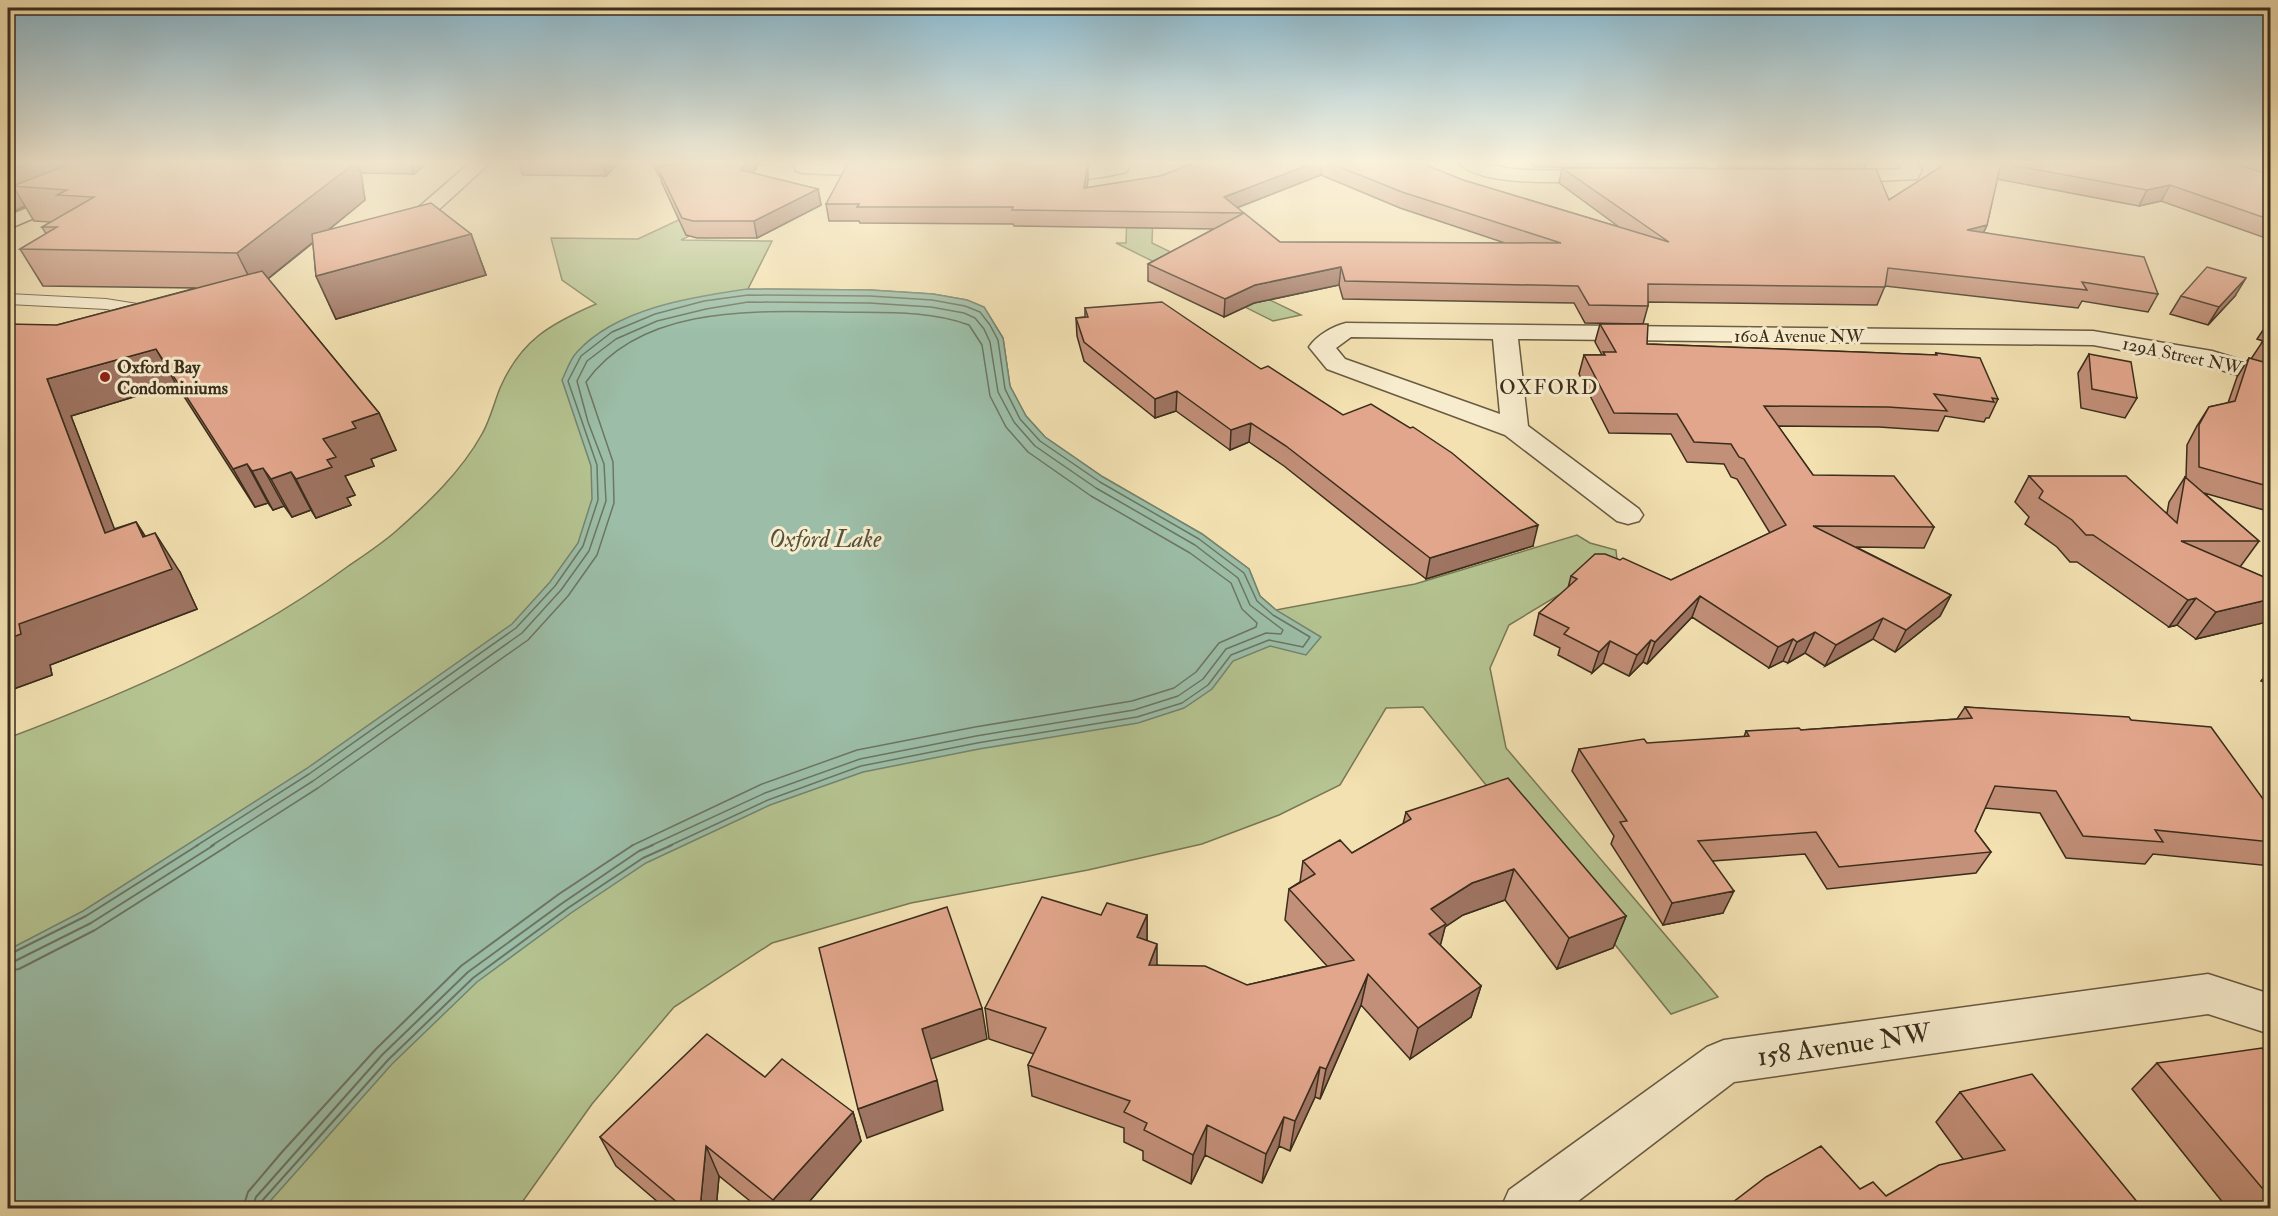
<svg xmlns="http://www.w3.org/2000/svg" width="2278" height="1216" font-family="'IM FELL Double Pica',serif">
  <rect width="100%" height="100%" fill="#f3e1b2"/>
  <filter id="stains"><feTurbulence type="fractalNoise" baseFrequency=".00333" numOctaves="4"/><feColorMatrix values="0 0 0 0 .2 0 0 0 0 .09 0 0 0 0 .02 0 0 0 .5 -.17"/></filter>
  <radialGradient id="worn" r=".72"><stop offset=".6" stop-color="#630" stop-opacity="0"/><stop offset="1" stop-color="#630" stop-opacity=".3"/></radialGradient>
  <path fill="#b5c491" stroke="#787856" stroke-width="1.5" d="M766 179 796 185 681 240 772 241 748 289 870 290 933 294 967 300 984 307 1003 338 1010 386 1026 416 1045 437 1103 477 1202 534 1249 569 1260 596 1276 610 1415 584 1577 535 1590 543 1616 550 1617 560 1509 625 1490 668 1506 748 1718 997 1671 1014 1423 707 1386 708 1340 785 1279 815 1202 844 1088 870 911 903 772 943 674 1007 592 1104 518 1208H8V738C127 693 244 643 347 567 363 556 380 545 395 532 427 504 461 472 482 434 490 420 494 403 500 388 521 340 550 324 596 304L562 280 551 238 638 239Z
    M1154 183 1152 243 1301 315 1273 321 1116 243H1126L1128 185Z"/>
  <path fill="#9cbea8" stroke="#758470" stroke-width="1.5" d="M747 289 870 290 933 294 967 300 984 307 1003 338 1010 386 1026 416 1045 437 1103 477 1202 534 1249 569 1260 596 1276 610 1321 637 1306 655 1270 646 1233 661 1212 689 1184 708 1138 723 979 749 863 772 770 805 646 863 571 913 477 982 392 1064 264 1208H8V950L83 911 306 769 512 624 550 582 578 543 592 499 591 466 562 380C566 372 570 359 577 352 617 308 692 297 747 289Z"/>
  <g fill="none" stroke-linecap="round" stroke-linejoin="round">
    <path stroke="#6c7662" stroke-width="1.5" d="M196 846 309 774 516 628 555 586 583 546 598 500 597 465 568 381 581 356 612 332 655 314 704 301 748 295 870 296 932 300 965 306 980 312 990 325 998 340 1005 389 1020 419 1040 441 1100 482 1199 539 1244 573 1257 601 1273 615 1310 637 1303 647 1269 640 1231 655 1208 685 1182 703 1137 717 977 743 861 766 768 800 669 846
      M211 846 313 781 522 633 561 590 589 551 606 501 604 464 588 422 577 381 587 361 616 339 657 321 706 309 748 302 869 303 931 307 964 313 975 318 984 329 990 342 998 392 1014 422 1035 446 1096 488 1195 545 1238 578 1250 605 1283 630 1281 634 1266 633 1226 649 1203 679 1178 696 1134 710 976 736 860 759 765 793 650 846
      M227 846 318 788 528 640 568 596 597 555 614 503 613 462 586 382C641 305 754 311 838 312 883 313 927 310 969 325L982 345 990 396 1006 427 1028 452 1091 496 1190 553 1231 583 1242 609 1257 623 1256 627 1219 643 1196 672 1174 688 1132 701 975 727 857 750 762 784 631 846"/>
    <path stroke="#6c7662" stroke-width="2" d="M8 955 86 916 198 845
      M8 962 15 961 91 923 214 845
      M8 971 19 969 95 930 229 845
      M243 1208 248 1192 282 1152 376 1049 461 966 559 894 633 845
      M252 1208 256 1197 382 1055 468 972 564 902 639 851 653 845
      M260 1208 261 1202 388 1060 473 978 568 908 643 858 672 845"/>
    <defs>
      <path id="lane" d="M8 294 106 299 163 308 170 316 168 320 161 322 151 317 106 309 8 304Z"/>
      <path id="street" d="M472 161H492L433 215 426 217 419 215 416 211 419 207Z
        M793 161 889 165 896 167 899 171 896 175 889 177 803 173 796 171Z
        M1115 161H1133L1126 172C1100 179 1062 183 1036 176L1033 172 1036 168 1113 163Z
        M1458 161C1477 159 1494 167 1513 169 1543 172 1574 170 1604 169L1611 171 1614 175 1611 179 1604 181C1572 181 1477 189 1458 161Z
        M1896 161H1915L1922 170 1917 179 1836 183 1829 181 1826 177 1829 173 1836 171 1902 169Z
        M1346 323 2093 331 2212 351 2270 369V385L2208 366 2093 345 1518 339 1528 426 1639 509 1643 515 1639 521 1628 524 1617 521 1505 435 1327 369 1309 347C1316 336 1333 326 1346 323ZM1351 337 1493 339 1500 414 1345 359 1336 348Z
        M2208 974 2270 994V1034L2208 1014 1734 1082 1569 1208H1501L1509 1190 1707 1047 1724 1040Z"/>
      <path id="secondary" d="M138 161H162L160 165 8 229V216Z"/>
    </defs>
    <use href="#lane" stroke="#695a41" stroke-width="2"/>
    <use href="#street" stroke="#695a41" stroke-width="3"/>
    <use href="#secondary" stroke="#3b2d1b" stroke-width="3"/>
    <use href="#lane" fill="#f7eccd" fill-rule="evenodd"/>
    <use href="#street" fill="#f7eccd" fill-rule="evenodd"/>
    <use href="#secondary" fill="#f7eccd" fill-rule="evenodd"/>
  </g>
  <path fill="#c28f78" stroke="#3b2d1b" stroke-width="1.5" fill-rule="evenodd" d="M8 161H430L414 174 361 173 365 200 330 229 471 234 486 275 336 319 316 276 313 243 268 279 379 413 396 450 371 459 374 466 345 476 355 495 347 498 351 505 316 518 311 510 292 517 284 506 273 510 268 503 255 507 176 384 71 416 114 529 136 522 145 536 180 572 197 609 50 665 52 675 8 691 57 325 196 288 43 286 20 249 46 234 42 227 51 222 34 221 25 206 8 214Z
    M518 161H620L606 176 523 175Z
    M651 161H761L753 173 818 189 821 205 757 238H697L686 235 662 183 660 176H659Z
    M859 161H1090V163L859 162Z
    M1191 161H1426L1428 166 1463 180 1619 227 1559 183 1562 168 1889 200 1950 161H2271V240L2161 201 2139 206 1997 179 1987 225 1984 232 2158 294 2148 312 2082 301 2078 308 1885 286 1877 305 1648 302V306L1643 324 1585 323 1574 303 1343 299 1339 285 1254 303 1224 317 1148 281V264L1214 229 1014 226 1013 224 860 223 859 221H829L826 204 1088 179 1087 188 1160 176 1191 165ZM1321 175 1400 208 1505 243 1280 242 1237 208Z
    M1527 161H1707L1705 168 1535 167Z
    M1719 161H1867L1864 169 1718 168Z
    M2181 296H2235L2208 325 2170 314Z
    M1085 308 1261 369 1533 546 1426 579 1284 466 1249 442 1230 450 1176 411 1155 418 1084 361 1077 336 1076 318 1085 317Z
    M2271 320V512L2204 493 2259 541 2240 567 2271 580V621L2196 639 2177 625 2169 627 2077 562H2070L2057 547 2025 524 2029 517 2015 502 2029 476 2167 513 2169 502 2185 477H2186L2187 445 2197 426 2209 407 2228 403 2237 377 2249 358 2251 359 2263 341 2257 339 2269 321Z
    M1600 324 1647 344 1935 355 1936 353 1998 399 1989 418H1986L1984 422 1945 416 1938 431 1879 427 1778 426 1813 475 1934 527 1924 548 1856 547 1951 595 1940 616 1895 652 1873 639 1825 666 1805 653 1788 663 1783 661 1769 668 1692 617 1647 664 1643 662 1629 676 1603 663 1592 673 1558 655 1560 648 1534 635 1539 613 1568 588 1571 576 1620 560 1671 580 1770 533 1737 479 1731 477 1724 464 1687 462 1671 434 1609 433 1579 374 1584 355H1602L1595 342Z
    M2089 354 2137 398 2125 418 2081 408 2078 373Z
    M2271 669V685L2261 681Z
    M1965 707 2131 720 2271 810V866L2153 854 2145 864 2066 858 2040 813 1985 808 1975 831 1991 852 1976 873 1827 889 1805 854 1713 861 1723 913 1663 925 1611 844 1614 836 1572 771 1579 749 1744 737 1746 731 1801 730 1957 719Z
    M1406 812 1626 916 1613 948 1557 969 1505 900 1463 915 1445 927 1440 945 1481 986 1471 1017 1410 1059 1361 1005 1320 1099 1315 1097 1290 1151 1279 1146 1262 1183 1205 1155 1191 1184 1143 1160V1151L1124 1142V1128L1032 1096 1028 1065 1034 1054 989 1039 985 1008 1147 915V940L1157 965 1247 985 1327 966 1285 920 1289 889 1300 882 1303 861 1352 853 1403 824Z
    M2271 1057V1209H2228L2132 1089 2157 1063Z
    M765 1077 853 1112 861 1141 803 1209H760L719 1176 716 1209H666L616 1166 600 1137Z
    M1960 1092 2143 1209H1724L1860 1189 1886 1196 1963 1159 1936 1122Z"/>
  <path fill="#9e7462" stroke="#3b2d1b" stroke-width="1.5" d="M34 161H133L13 186 25 206 8 214V171Z
    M350 161H356L361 173 365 200 255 289 237 253Z
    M409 161H430L414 174Z
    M602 161H620L606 176Z
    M747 161H761L744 186 741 170Z
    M1319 161H1322L1321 175 1223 213 1224 197Z
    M1088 163V179L1085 205 1084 188Z
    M2170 185 2161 201 2139 206 2147 190Z
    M818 189 821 205 757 238 754 221Z
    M1987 225 1979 242 1967 230Z
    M471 234 486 275 336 319 316 276Z
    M1341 267 1339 285 1254 303 1224 317 1225 299 1255 285Z
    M2246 278 2235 296 2208 325 2219 307Z
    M156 349 176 384 71 416 131 572 105 533 47 379Z
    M1177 391 1176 411 1155 418V399Z
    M379 413 396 450 371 459 374 466 345 476 355 495 347 498 351 505 316 518 296 479 327 460 323 439 352 422Z
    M1251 423 1249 442 1230 450 1231 430Z
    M247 464 268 503 255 507 233 469Z
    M263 468 284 506 273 510 252 471Z
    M291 472 311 510 292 517 271 479Z
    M136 522 161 562 155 533 180 572 197 609 50 665 52 675 8 691V639L19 624 143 537Z
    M1538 525 1533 546 1426 579 1430 558Z
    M1951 595 1940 616 1895 652 1906 630Z
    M1700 596 1692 617 1647 664 1655 642Z
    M2196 598 2177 625 2169 627 2188 600Z
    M2271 599V621L2196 639 2216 612Z
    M1883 618 1873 639 1825 666 1836 645Z
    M1815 632 1805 653 1788 663 1797 642Z
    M1793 639 1783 661 1769 668 1778 647Z
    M1651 640 1643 662 1629 676 1637 655Z
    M1610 641 1603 663 1592 673 1599 652Z
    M1514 869 1505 900 1463 915 1445 927 1438 955 1421 965 1431 909 1472 883Z
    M1734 891 1723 913 1663 925 1672 903Z
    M1147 915V947L1137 937Z
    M1626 916 1613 948 1557 969 1569 938Z
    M1157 944V975L1149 965Z
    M1368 974 1361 1005 1320 1099 1326 1069Z
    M1481 986 1471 1017 1410 1059 1418 1028Z
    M982 1008 987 1039 928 1060 922 1029Z
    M1320 1067 1315 1097 1290 1151 1295 1121Z
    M937 1080 943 1110 867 1138 858 1109Z
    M853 1112 861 1141 803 1209H777L773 1200Z
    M1284 1117 1279 1146 1262 1183 1266 1154Z
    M1207 1125 1205 1155 1191 1184 1193 1155Z
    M706 1146 719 1176 716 1209H700Z"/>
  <path fill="#e2a68c" stroke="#3b2d1b" stroke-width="1.5" d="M8 161H34L8 171Z
    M78 161H350L351 166 237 253 20 249 57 227H42L94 197 57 195 67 190 13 186Z
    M655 161H747L741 170 818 189 754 221H693L682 218 658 168 676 163V161Z
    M1192 161H1319L1224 197 1244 213 1012 210 1013 207H857L859 204H826L848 163H1088L1084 188 1160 176 1192 164Z
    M1325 161H1426L1428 166 1463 180 1669 242 1562 168 1876 169 1889 200 1950 161H2225L2271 175V220L2170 185 2147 190 2001 163 1987 225 1967 230 2144 257 2158 294 2082 282 2087 290 1888 268 1885 287 1648 284V306L1589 305 1578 286 1345 281 1341 267 1255 285 1225 299 1148 264 1244 213 1280 242 1561 243 1402 192Z
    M431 203 471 234 316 276 312 234Z
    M2207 267 2246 278 2219 307 2181 296Z
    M262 271 379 413 352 422 356 428 323 439 336 457 327 460 332 467 296 479 291 472 271 479 263 468 252 471 247 464 233 469 156 349 47 379 105 533 136 522 143 537 155 533 172 569 19 624 21 634 8 639V324L57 325Z
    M1162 302 1261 369 1268 366 1343 415 1371 404 1410 428 1413 427 1452 453 1538 525 1430 558 1286 446 1251 423 1231 430 1177 391 1155 399 1084 342 1076 318 1088 317 1085 308Z
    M1600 324H1648L1647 344 1937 355 1936 353 1980 358 1998 399 1992 398 1994 402 1934 394 1947 411 1888 407 1764 406 1813 475 1894 476 1934 527 1813 526 1951 595 1906 630 1883 618 1836 645 1815 632 1797 642 1793 639 1778 647 1700 596 1655 642 1651 640 1637 655 1610 641 1599 652 1564 634 1569 628 1539 613 1577 579 1571 576 1595 554H1605L1620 560 1623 558 1671 580 1786 525 1744 459 1739 457 1731 444 1694 442 1677 414 1614 413 1584 355H1605L1603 352H1616Z
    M2271 335V344L2262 342Z
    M2089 354 2131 362 2137 398 2092 389Z
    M2249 358 2271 364V487L2199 467V425L2209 407 2235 401Z
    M2029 476H2126L2177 523 2185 477 2259 541H2181L2271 580V599L2216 612 2196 598 2188 600 2093 535H2086L2072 520 2039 498 2043 491Z
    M1965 707 2129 717 2131 720 2211 727 2271 810V842L2155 830 2163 842 2083 836 2056 791 1995 786 1975 831 1991 852 1839 867 1816 832 1698 841 1734 891 1672 903 1620 822 1627 821 1579 749 1644 739 1647 743 1749 736 1746 731 1799 728 1801 730 1972 718Z
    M1508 778 1626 916 1569 938 1514 869 1472 883 1431 909 1446 924 1429 934 1481 986 1418 1028 1368 974 1326 1069 1320 1067 1295 1121 1284 1117 1266 1154 1207 1125 1193 1155 1144 1130 1147 1123 1124 1112 1130 1101 1028 1065 1046 1028 985 1008 1042 897 1101 915 1107 903 1147 915 1137 937 1157 944 1149 965 1205 966 1247 985 1354 960 1289 889 1315 874 1303 861 1340 840 1352 853 1411 819 1406 812Z
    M947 907 982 1008 922 1029 937 1080 858 1109 819 948Z
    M707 1034 765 1077 782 1059 853 1112 773 1200 706 1146 700 1209H685L600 1137Z
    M2262 1048 2271 1057V1186L2262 1188 2157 1063Z
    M2032 1074 2143 1209H1724L1766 1177 1821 1146 1860 1189 1873 1182 1886 1196 1939 1165 2005 1150 1960 1092Z"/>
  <linearGradient id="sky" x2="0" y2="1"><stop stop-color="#89b8ce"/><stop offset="0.49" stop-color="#faf2dc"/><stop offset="1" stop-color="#faf2dc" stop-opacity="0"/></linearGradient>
  <rect width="2278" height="331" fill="url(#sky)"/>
  <circle fill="#8f2418" stroke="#f7eccd" stroke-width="2" cx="105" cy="377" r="6"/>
  <g text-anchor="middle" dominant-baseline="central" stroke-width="6" stroke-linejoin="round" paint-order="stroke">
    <g font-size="18" fill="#3b2d1b" stroke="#f7eccd">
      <text x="1799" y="336">160A Avenue NW</text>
      <text transform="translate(2182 356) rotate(12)">129A Street NW</text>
    </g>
    <g font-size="18" font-weight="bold" fill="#3b2d1b" stroke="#f7eccd" text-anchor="start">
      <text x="117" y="367">Oxford Bay<tspan x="117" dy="21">Condominiums</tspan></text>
    </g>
    <g font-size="20" letter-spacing="1.5" fill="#3b2d1b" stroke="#f7eccd">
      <text x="1549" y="387">OXFORD</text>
    </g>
    <g font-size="24" font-style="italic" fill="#53513e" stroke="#f7eccd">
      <text x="825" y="539">Oxford Lake</text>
    </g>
    <g font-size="27" fill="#3b2d1b" stroke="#f7eccd">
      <text transform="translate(1844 1045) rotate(-8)">158 Avenue NW</text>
    </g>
  </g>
  <rect width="2278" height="1216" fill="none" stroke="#f3e1b2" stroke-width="30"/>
  <rect x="9" y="9" width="2260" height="1198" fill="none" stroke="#3b2d1b" stroke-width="3"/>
  <rect x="15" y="15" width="2248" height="1186" fill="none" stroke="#3b2d1b" stroke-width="1.5"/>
  <rect width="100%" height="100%" filter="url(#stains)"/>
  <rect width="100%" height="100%" fill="url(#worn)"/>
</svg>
